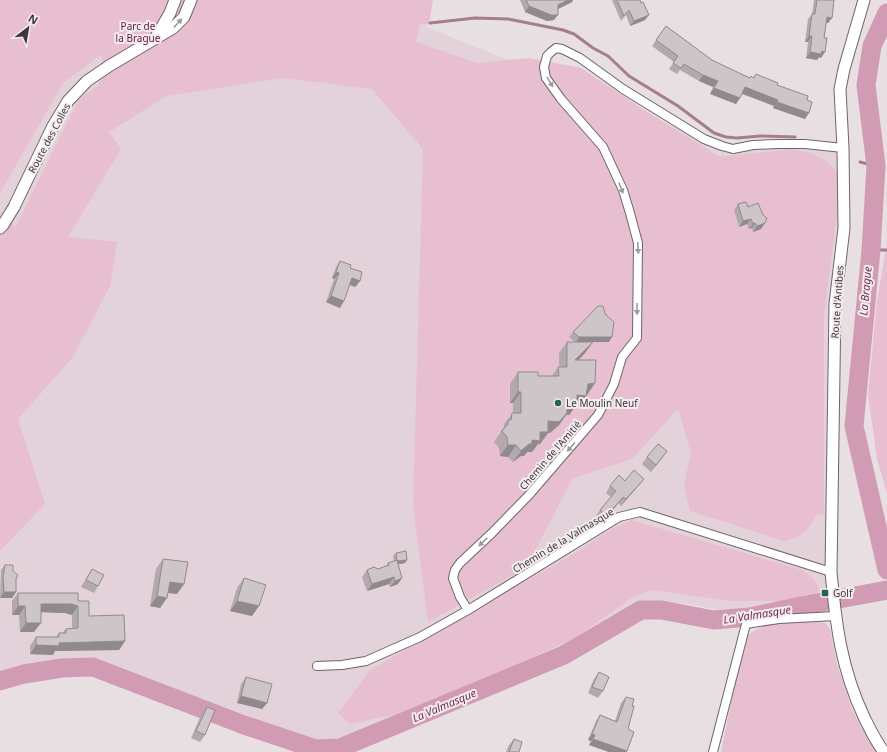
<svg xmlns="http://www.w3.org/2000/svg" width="887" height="752" font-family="'Noto Sans',sans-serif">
  <rect width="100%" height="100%" fill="#e8dfe3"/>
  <path fill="#e3d2d9" d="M0 0H431L426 27 722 146 843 149 826 595 799 603 751 609 720 610 682 603 661 610H641L564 655 340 748 316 749 244 725 93 667 62 668 24 674 0 681Z"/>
  <path fill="#e7bfd1" d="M0 0H433L429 24H420L416 42 478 63 529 58 581 68 649 113 720 157 791 149 811 153 828 162 839 173 837 215 824 314V515L817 514C810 528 800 539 784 541L690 511 684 487 688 465 691 453 678 409 632 459 573 478 526 568 428 622 413 506 423 149 372 89 283 78 167 96 109 132 121 149 68 237 117 242 110 286 73 357 18 419 45 504 0 551V212L16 227 51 154 80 98 99 85 102 54 64 82 0 193Z
    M887 243V493L877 459 868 395 877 301Z
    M632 520 802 570 813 578 819 588 817 598 810 601H731L652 590 636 595 575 638 520 663 457 691 396 714 350 724 338 713 370 670 570 556 611 529Z
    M805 620 817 621 825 623 830 629 837 664 852 709 862 729 876 752H721L744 640 749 634 762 626Z"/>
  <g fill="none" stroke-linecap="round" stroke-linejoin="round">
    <path stroke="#a47d8f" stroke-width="3" d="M430 23 475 18 508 19 563 30 574 34 593 48 608 56 629 76 678 106 714 133 726 137 737 138 760 136 795 137
      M860 162 876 166
      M871 250H887"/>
    <path stroke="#d29bb4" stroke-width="19" d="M887 13 872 46 866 85 876 166 871 250 854 426 887 570
      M0 681 24 674 62 668 93 667 244 725 316 749 340 748 564 655 641 610H661L714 620 750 617 801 606 887 590"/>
    <defs>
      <path id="minor" d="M468 610 460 597 453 578 455 570 460 563 492 533 529 495 598 415 614 384 622 357 637 338 638 243 630 213 623 190 603 147 561 99 546 78 544 67 547 56 551 52 556 48 562 49 580 58 623 89 704 139 722 146 733 149 753 145 777 144H805L843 148
        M317 666 342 665 366 661 420 637 468 610 619 517 640 512 831 572
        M713 752 746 624 779 619 835 616"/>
      <path id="tertiary" d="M864 0 844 69 840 89 843 148 844 228 835 304 831 572C836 625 841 668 864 717 870 729 876 742 884 752
        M156 37 170 13 175 0
        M0 228 3 225 14 207 53 126 68 101 87 81 109 66 173 28 184 17 191 0"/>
    </defs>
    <use href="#minor" stroke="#6d6569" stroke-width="10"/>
    <use href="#tertiary" stroke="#6d6569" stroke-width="13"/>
    <use href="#minor" stroke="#fff" stroke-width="8"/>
    <use href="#tertiary" stroke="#fff" stroke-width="11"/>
  </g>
  <path fill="#b1a9ad" d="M520 0H573L572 2 558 9 554 20 547 21 525 12Z
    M612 0H640L645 20 630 26 626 15 621 21Z
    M814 0H834L832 18 828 23H826L821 58 819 57 817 60 806 58 808 42H805L808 19 812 14Z
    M666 26 712 60 750 78H753L756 74 807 100 805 119 773 108 774 106 742 94 736 104 710 94 713 87 699 81 680 70 677 74 669 69 674 62 652 46Z
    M738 204 748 207 765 223 761 229 753 232 752 228 749 229 747 224 739 227 734 210Z
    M340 261 350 268 360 281 355 287 350 285 340 308 326 302 334 279 332 278 336 267Z
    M573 332 609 342H593L585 353 578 360 595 383 587 395H586L578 407H575L569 415H566L559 425 550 433H548L540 444H538L532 452H527L524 456H521L513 462 508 457 500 456 499 448 494 442 500 433V432L504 427V424L513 413V403H510V384L518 372 538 376H552L558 367H559V353L567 342H575L569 337Z
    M667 451 651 472 642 464 647 457Z
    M644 479 639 485 621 506 618 503 606 519 601 522 596 516 600 510 611 497 606 493 610 486 625 481Z
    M396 553 405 563 398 564V584L390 587 389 584 367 591 362 577 367 570 378 569 386 566 388 563 394 561 393 556Z
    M163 559 177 594 168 593 160 608 150 606 156 569Z
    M5 565 13 571 16 592 12 598H0L1 570Z
    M92 569 98 586 94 593 81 587 88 576Z
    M244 578 252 616 230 611 237 588Z
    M18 593 78 601 89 616 125 641 119 650 55 651 53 655 30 654V646L36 637H56L59 633H62L66 629 72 628V615L65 613 41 612 34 632H20L19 615H12V601Z
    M599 672 603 691 598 698 588 693 594 679Z
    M246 677 267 703 262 709 237 703 241 684Z
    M626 697 632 706 628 729 626 752H609L589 745 591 741 588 740 596 721 600 715 615 721 621 703Z
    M207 707 205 735 200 742 191 738 202 713Z
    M514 739 519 752H506L509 745Z"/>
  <path fill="#908a8d" d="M568 0H573L572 2 554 11 558 5Z
    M529 6 558 15 554 20 547 21 525 12Z
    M649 15 645 20 630 26 634 21Z
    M827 17 832 18 828 23H823Z
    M809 36H812L808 42H805Z
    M822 51 825 52 821 58 819 57 817 60 806 58 810 52Z
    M703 75 718 81 713 87 699 81Z
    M745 87 778 100 774 106 741 93Z
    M714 88 740 98 736 104 710 94Z
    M777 102 809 113 805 119 773 108Z
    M751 219 747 224 739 227 743 221Z
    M755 223 752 228 749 229 753 224Z
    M765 223 761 229 753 232 757 226Z
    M336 272 339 273 334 279 332 278Z
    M352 278 360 281 355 287 348 284Z
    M331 296 344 301 340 308 326 302Z
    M579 337H612L609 342H593L585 353 567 372 576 343Z
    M595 383 587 395H580L586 396 578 407H575L569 415H566L559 425 550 433H548L540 444H538L532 452H527L524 456H521L513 462 521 451 548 421 567 403 577 395 588 384Z
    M518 392H521L513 403H510Z
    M508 445H516L508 457 500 456Z
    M667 451 662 458 651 472 656 465Z
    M644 479 639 485 621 506 626 499Z
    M623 497 606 519 601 522 606 515Z
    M407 560 405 563 395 565 397 561Z
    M394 577 389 584 367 591 372 584Z
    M402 578 398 584 390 587 395 581Z
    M170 582 184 584 177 594 163 592Z
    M4 592H16L12 598H0Z
    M157 596 167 598 160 608 150 606Z
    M237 601 259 606 252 616 230 611Z
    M41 604H71L78 606 72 615 65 613 35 612Z
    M18 606H25L19 615H12Z
    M26 623H41L34 632H20Z
    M125 641 119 650 55 651 53 655 30 654 36 645 59 643Z
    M241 696 267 703 262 709 237 703Z
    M592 734 595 735 591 741 588 740Z
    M593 739 627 751 626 752H609L589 745Z"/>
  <path fill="#cec5c9" stroke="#908a8d" d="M526 0H568L558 5V15H551L529 6Z
    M617 0H640L641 3 643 2 649 15 634 21 629 10 624 16Z
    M817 0H834L832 18 827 17 824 38H827L825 52 822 51 821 54 810 52 812 36H809L812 14H815Z
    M666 26 712 60 737 72 750 78 751 76 754 78 756 74 778 83 777 85 808 96 807 100 812 102 809 113 777 102 778 100 745 87 740 98 714 88 718 81 703 75 684 64 681 68 673 63 678 56 656 40Z
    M746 202 748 207 758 203 763 215 767 218 765 223 757 226 755 223 753 224 751 219 743 221 738 204Z
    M340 261 351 265 350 268 362 272 360 281 352 278 344 301 331 296 339 273 336 272Z
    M598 306H603L605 314 614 322 612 337H579L573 332Z
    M567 342H593L575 360H596L595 383 588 384 586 396 577 395V404L567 403V413L559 422 548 421V432H540V441L532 440V444H529L521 451 516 445H508L507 437 502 431 508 424V420H511L512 413H521V392H518V372H538V376H559L558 367H567Z
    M658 444 667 451 656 465 647 457Z
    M634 470 644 479 626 499 623 497 610 512 606 515 600 510 616 491 610 486 619 475 625 481Z
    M406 551 407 560 397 561 396 553Z
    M163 559 188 562 184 584 170 582 167 598 157 596Z
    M397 560 402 578 395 581 394 577 372 584 367 570 374 567 378 569 389 565 388 563Z
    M5 565H13V571L18 575 16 579V592H4L3 576Z
    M92 569 104 575 98 586 86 580Z
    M244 578 266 585 259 606 237 601Z
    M18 593H78V601H89V616L124 615 125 641 59 643V646L36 645V637H59V633H66V629L78 628V606L71 604H41V623H26L25 606H18Z
    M599 672 609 677 603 691 592 687Z
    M246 677 272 684 267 703 241 696Z
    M626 697 634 699 632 706H634L628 729 634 732 627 751 593 739 595 735 592 734 600 715 617 722Z
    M207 707 215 710 205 735 196 731Z
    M514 739 522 742 519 752H509Z"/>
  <defs><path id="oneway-solid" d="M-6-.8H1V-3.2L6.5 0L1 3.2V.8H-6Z"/></defs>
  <g fill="#9c9b9c">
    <use href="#oneway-solid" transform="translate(178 23) rotate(-47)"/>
    <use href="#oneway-solid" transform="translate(550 82) rotate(59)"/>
    <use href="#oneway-solid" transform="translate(621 188) rotate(68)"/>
    <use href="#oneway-solid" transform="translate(638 248) rotate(88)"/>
    <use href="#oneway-solid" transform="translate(637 309) rotate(90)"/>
    <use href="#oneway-solid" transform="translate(571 447) rotate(131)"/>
    <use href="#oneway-solid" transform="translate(483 542) rotate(137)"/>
  </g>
  <g fill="#256450" stroke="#f5ecf0" stroke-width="1.5">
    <circle cx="558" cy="403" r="4"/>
    <rect x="821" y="589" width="8" height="8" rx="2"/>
  </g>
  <g text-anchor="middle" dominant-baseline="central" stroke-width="4" stroke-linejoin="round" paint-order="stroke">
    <g font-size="10" fill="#5a193d" stroke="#f5ecf0">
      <text x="138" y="26">Parc de<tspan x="138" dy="12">la Brague</tspan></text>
    </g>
    <g font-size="10" fill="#3a3738" stroke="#f5ecf0">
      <text transform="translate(49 138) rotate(-62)">Route des Colles</text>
      <text transform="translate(837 302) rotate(-86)">Route d'Antibes</text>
      <text transform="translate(550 455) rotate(-49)">Chemin de l'Amitié</text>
      <text transform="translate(563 540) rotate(-31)">Chemin de la Valmasque</text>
    </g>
    <g font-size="10" fill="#3a3738" stroke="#f5ecf0" text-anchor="start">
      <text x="566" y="403">Le Moulin Neuf</text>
      <text x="833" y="593">Golf</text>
    </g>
    <g font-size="11" font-style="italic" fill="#6e2c4f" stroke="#f5ecf0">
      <text transform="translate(865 291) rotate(-85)">La Brague</text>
      <text transform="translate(757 614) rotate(-9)">La Valmasque</text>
      <text transform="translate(444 705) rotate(-23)">La Valmasque</text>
    </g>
  </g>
  <g transform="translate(28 28) rotate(31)" stroke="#f5ecf0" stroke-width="3" paint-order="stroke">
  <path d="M0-3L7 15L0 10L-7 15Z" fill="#3a3738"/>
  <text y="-6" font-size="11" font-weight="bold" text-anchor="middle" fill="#3a3738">N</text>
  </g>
</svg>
